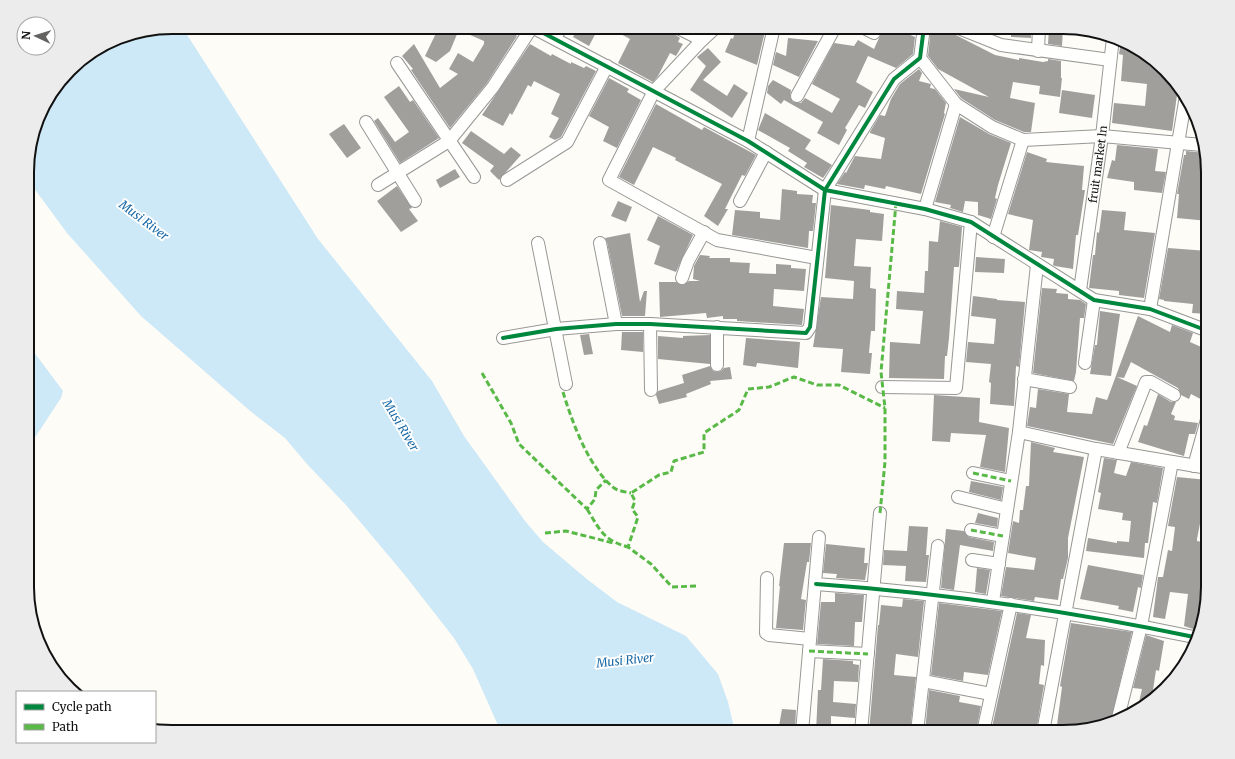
<svg xmlns="http://www.w3.org/2000/svg" width="1235" height="759" font-family="Merriweather,serif">
  <rect width="100%" height="100%" fill="#fdfcf7"/>
  <path fill="#cde8f7" d="M172 27H182L318 239 432 381 464 436 525 521 543 542 588 580 617 602 686 636 718 674 728 702 735 732H501L473 669 454 638 404 574 346 505 307 464 285 438 249 410 141 316 67 233 28 180V153L42 108 76 63 117 38Z
    M28 344 63 391 61 398 28 448Z"/>
  <path fill="#a19f9c" d="M439 27H460L450 51 436 62 425 56Z
    M472 27H510L517 30 515 34 517 36 487 83 450 128 411 70 413 69 402 56 414 44 440 88 458 74 449 69 458 53 473 62 484 44V41L468 34Z
    M578 27H599L589 46 573 37Z
    M608 27H669L670 31 680 38 678 42 683 44 676 56 670 53 658 76 653 82 618 63 630 39Z
    M736 27H766L757 65 725 52 731 38 733 39Z
    M884 27H892L915 37 913 54 896 68 868 56 856 82 873 92 865 108 859 105 845 128 847 130 839 145 817 133 823 122 784 100 781 104 767 93 768 86 773 80 791 90 790 97 793 102 801 103 805 98 832 113 840 99 812 84 834 43 854 46 858 40 874 49Z
    M931 27H940L995 55 1019 60V58L1043 62 1048 61V59L1061 61V78H1062L1060 97 1039 94 1040 86 1013 82 1010 98 1035 103 1031 132H1024L995 120 961 98 954 89 989 97 938 69 928 56Z
    M1011 27H1031V38L1011 37Z
    M1049 28H1063L1062 46 1048 44Z
    M788 38 818 41 799 77 773 65 776 52 786 56Z
    M1121 41 1143 51 1178 88 1172 131 1112 123 1114 103 1145 106 1147 84 1121 81 1123 55 1119 54Z
    M530 44 551 56 552 54 571 64V62L584 68 586 66 596 71 561 137 555 140 549 137 559 118 551 114 560 94 534 81 531 87 528 85 512 115 510 113 503 126 482 115Z
    M708 48 721 62 703 80 727 96 734 84 748 93 732 118 690 90 706 66 697 57Z
    M919 69 922 73 919 81 931 84 930 88 935 89 946 103 944 113 945 114 921 194 886 186 885 189 865 185 864 189 837 184 845 172 846 173 855 156 881 159 885 138 870 133V132L880 115 885 116 891 99 900 84Z
    M609 78 629 89 627 92 641 100 617 148 603 141 609 127 589 116Z
    M399 86 410 102 413 100 439 138 400 163 374 121 378 118 395 142 409 132 384 97Z
    M1062 90 1095 95 1092 118 1059 113Z
    M656 104 702 130 704 127 756 155 745 176 742 175 725 209H728L718 226 704 216 722 184 675 160 676 158 653 147 634 185 619 177Z
    M765 113 811 140 805 149 832 165 823 178 804 167 807 163 788 151 790 148 758 130Z
    M960 117 989 134 1011 143 998 185 995 198 997 199 991 219 978 215V202L965 201 963 212 950 208 951 205 935 202Z
    M344 124 361 148 347 158 329 134Z
    M471 131 504 154 511 147 521 155 499 180 490 171 494 166 462 143Z
    M1117 145 1158 149 1155 171 1166 172 1162 193 1134 190V182L1107 178 1112 160 1115 161Z
    M1186 151 1205 153 1208 162 1205 200H1208V221L1177 218 1179 194H1177L1184 155H1186Z
    M1027 152 1047 159 1046 162 1084 166 1082 190H1085L1078 235H1076L1073 269 1055 266 1053 265 1054 259 1041 257 1042 252 1029 250 1033 220 1008 214Z
    M455 169 460 177 440 188 436 180Z
    M397 186 412 208 409 209 418 221 401 232 377 201Z
    M782 189 797 191V194L813 195 812 203H816L813 231H809L808 248 732 235 735 210 760 212V218L780 220Z
    M618 201 632 207 626 222 611 216Z
    M831 205 870 210V212L884 214 882 241 856 239 854 266 871 267 870 288 876 289 875 331H871L869 353H872L870 374 841 372 843 349 813 347 821 297 853 299 854 281 825 278Z
    M1102 210 1126 212 1124 230 1155 233 1144 298 1119 295V291L1089 288 1093 255H1095L1097 232 1099 233Z
    M658 216 693 235 676 272 654 264 660 246 647 240Z
    M940 221 962 227 959 267H954L949 338 947 356H945L944 379 889 378 890 342 920 344 923 311 896 309 897 291 924 293 925 271H928L929 241 938 242Z
    M630 233 640 302 644 291H647L645 316H622L607 242 605 238Z
    M1168 248 1208 251 1207 314 1192 313 1193 304 1164 301V300L1159 299Z
    M700 255 710 256 709 258H730V262L750 263 749 273 776 274V264L791 265V268L806 269 804 291 774 289 773 306 804 309 802 325 737 321V319H723V316L707 318 706 313 660 317 659 282H676L683 285 689 281H700L693 279 694 266Z
    M976 257 1005 259 1004 273 975 272Z
    M1042 288 1057 289 1056 293 1068 294V299L1080 300 1086 304 1084 318H1080L1076 372 1074 381 1033 373Z
    M973 296 997 299V300L1025 302 1019 367 1016 366 1014 406 990 404 991 383 989 382 991 364 966 362 968 342 994 344 996 319 971 316Z
    M1100 311 1120 314 1111 376 1090 374 1095 345H1097Z
    M1138 316 1170 332 1172 325 1193 333 1190 342 1208 350V403L1191 394 1189 399 1181 395 1178 388 1131 362 1124 378 1117 377 1137 386 1113 444 1027 426 1030 407 1036 408 1038 389 1069 394 1067 412 1092 414 1096 397 1107 400Z
    M622 332H643V352L621 350Z
    M589 334 593 354 584 355 580 335Z
    M710 335V364L658 359V336L683 338V336Z
    M746 338 800 342 798 368 757 363 756 367 743 365Z
    M710 366 713 371 717 372 721 371 724 368 730 367 732 379 710 381 711 384 686 394 687 397 659 404 656 395 658 391 684 383 682 375Z
    M1158 394 1171 402H1176L1171 414 1175 416 1174 420 1198 423 1195 434H1189L1184 456 1138 442 1144 425 1147 426Z
    M934 395 980 398 979 422 1009 428 1005 472 980 467 986 435 951 433 950 442 932 441Z
    M1031 442 1055 448 1053 452 1084 457 1068 538V558L1063 579H1061L1058 600 1035 597 1034 601 1001 596 1006 567 1034 570 1036 558 1008 553 1013 521 1019 523 1020 510H1023L1026 486H1029Z
    M1104 458 1117 460 1114 473 1126 476 1131 462 1163 468 1157 503 1153 502 1148 543H1145L1144 558 1086 551 1088 538 1117 543V541L1129 542 1131 521 1122 520 1123 513 1098 509 1101 493 1098 492Z
    M1177 477 1208 480V509L1203 508 1197 539V541L1208 543V596L1196 630 1184 626 1188 594 1170 592 1165 619 1153 617 1158 577H1163L1168 550 1172 551 1175 527 1168 526Z
    M971 481 1003 487 1001 500 969 492Z
    M978 513 998 518 997 527 975 523Z
    M909 526 928 527 926 555H929L926 582 905 581 906 566 883 565 884 550 907 551Z
    M946 529 964 531 969 537 994 542 993 551 960 545 954 590 941 588Z
    M784 543H811L809 562H807L801 599 806 600 803 630 776 628 780 586H779Z
    M826 544 865 548 864 563H868L865 580 836 578 837 574 823 573Z
    M1088 565 1143 575 1141 588 1138 587 1133 612 1118 609 1119 606 1080 599Z
    M977 568 990 570 986 594 975 592Z
    M835 593 864 595 862 622H855L854 646 817 644 821 602H835Z
    M903 599 924 601 918 657 896 654 894 675 916 677 910 732H869L878 625H879L881 605 902 607Z
    M939 603 1002 611 988 675 964 672 963 681 931 675Z
    M1017 613 1031 615 1026 638 1045 640 1044 666 1041 665 1039 684 1044 685 1036 732H991Z
    M1071 623 1132 632 1111 720 1081 729 1057 725 1062 687 1060 686Z
    M1146 635 1164 641 1159 671 1156 670 1152 697 1137 711 1142 689 1133 688Z
    M823 659 853 661V664L859 665 858 682 834 681 833 702 856 704 855 718 831 716V732H816L818 690H821Z
    M929 690 960 696 959 702 981 706 976 732H925Z
    M782 709 796 710 795 732H778Z"/>
  <g fill="none" stroke-linecap="round" stroke-linejoin="round">
    <defs>
      <g id="minor">
        <path d="M532 27 748 141 825 190 925 209 971 222 1094 300 1150 309 1208 331"/>
        <path d="M676 27 702 40"/>
        <path d="M716 27 702 40 654 91 609 180 717 240 817 258"/>
        <path d="M862 27 874 33"/>
        <path d="M956 27 1001 45 1110 60"/>
        <path d="M554 38 562 27"/>
        <path d="M1038 51 1039 27"/>
        <path d="M920 58 956 104 992 127 1023 140 1102 136 1202 145"/>
        <path d="M397 63 474 177"/>
        <path d="M797 96 835 27"/>
        <path d="M366 122 415 201"/>
        <path d="M748 141 774 27"/>
        <path d="M507 180 567 142 607 66"/>
        <path d="M378 185 449 141 493 87 532 27"/>
        <path d="M740 201 766 152"/>
        <path d="M925 209 956 104"/>
        <path d="M993 237 1023 140"/>
        <path d="M538 243 566 384"/>
        <path d="M600 243 616 324"/>
        <path d="M682 278 688 261 704 232"/>
        <path id="s1" d="M1080 290 1102 136 1113 38"/>
        <path d="M1150 309 1186 96"/>
        <path d="M650 324 651 390"/>
        <path d="M717 327V365"/>
        <path d="M503 338 556 329 616 324H650L806 333 810 327 825 190 894 79 920 58 924 27"/>
        <path d="M1085 363 1094 300"/>
        <path d="M1024 379 1070 387"/>
        <path d="M882 387 956 388 971 222"/>
        <path d="M1019 432 1096 449 1208 468"/>
        <path d="M1118 453 1146 382H1151L1174 395"/>
        <path d="M1194 466 1208 416"/>
        <path d="M973 473 1011 481"/>
        <path d="M958 497 1007 509"/>
        <path d="M971 530 1003 536"/>
        <path d="M972 560 999 564"/>
        <path d="M767 578 766 633 769 635 810 639"/>
        <path d="M816 584C943 593 1069 611 1194 637"/>
        <path d="M993 601 1019 432 1037 265"/>
        <path d="M809 651 868 654"/>
        <path d="M923 681 991 694"/>
        <path d="M1118 718 1141 626 1172 462"/>
        <path d="M802 732 819 537"/>
        <path d="M861 732 880 513"/>
        <path d="M917 732 938 546"/>
        <path d="M983 732 1011 604"/>
        <path d="M1043 732 1096 449"/>
      </g>
    </defs>
    <use href="#minor" stroke="#979795" stroke-width="14"/>
    <use href="#minor" stroke="#fffffe" stroke-width="12"/>
    <path stroke="#58b947" stroke-width="3" stroke-dasharray="6 3" stroke-linecap="butt" d="M482 373 511 423 519 444 587 509 595 499 596 490 606 480
      M563 392C572 422 589 468 614 488 618 491 626 492 631 493
      M973 473 1011 481
      M587 509C600 530 603 540 628 547
      M880 513 885 462V408L881 372 896 203
      M971 530 1003 536
      M545 533 566 531 613 543
      M696 586 672 587 651 564 628 547 638 517 632 509 635 501 631 493 659 475 671 472 674 461 704 452V433L739 410 748 389 769 387 794 377 817 385H839L885 408
      M809 651 868 654"/>
    <defs>
      <path id="cycleway" d="M532 27 748 141 825 190 925 209 971 222 1094 300 1150 309 1208 331
        M503 338 556 329 616 324H650L806 333 810 327 825 190 894 79 920 58 924 27
        M816 584C943 593 1069 611 1194 637"/>
    </defs>
    <use href="#cycleway" stroke="#fff" stroke-width="6"/>
    <use href="#cycleway" stroke="#00873e" stroke-width="4"/>
  </g>
  <g text-anchor="middle" dominant-baseline="central" stroke-width="4" stroke-linejoin="round" paint-order="stroke">
    <g font-size="11" fill="#111" stroke="#fff">
      <text stroke="none"><textPath href="#s1" startOffset="127">fruit market ln</textPath></text>
    </g>
    <g font-size="12" font-style="italic" fill="#1768a6" stroke="#fff">
      <text transform="translate(144 220) rotate(37)">Musi River</text>
      <text transform="translate(401 425) rotate(59)">Musi River</text>
      <text transform="translate(625 660) rotate(-6)">Musi River</text>
    </g>
  </g>
  <path d="M0 0H1235V759H0ZM172 34H1063A138 138 0 0 1 1201 172V587A138 138 0 0 1 1063 725H172A138 138 0 0 1 34 587V172A138 138 0 0 1 172 34Z" fill="#ececec" fill-rule="evenodd"/>
  <path fill="none" stroke="#111" stroke-width="2" d="M172 34H1063A138 138 0 0 1 1201 172V587A138 138 0 0 1 1063 725H172A138 138 0 0 1 34 587V172A138 138 0 0 1 172 34Z"/>
  <rect x="16" y="691" width="140" height="52" fill="#ffffff" stroke="#a0a0a0"/>
  <rect x="24" y="704" width="20" height="6" fill="#00873e" stroke="#a0a0a0"/>
  <text x="52" y="711" font-size="12" fill="#111111">Cycle path</text>
  <rect x="24" y="724" width="20" height="6" fill="#58b947" stroke="#a0a0a0"/>
  <text x="52" y="731" font-size="12" fill="#111111">Path</text>
  <g transform="translate(36 36) rotate(274)"><circle r="19" fill="#ffffff" stroke="#a0a0a0"/>
  <path d="M0-3L7 15L0 10L-7 15Z" fill="#646362"/>
  <text y="-6" font-size="11" font-weight="bold" text-anchor="middle" fill="#111111">N</text>
  </g>
</svg>
